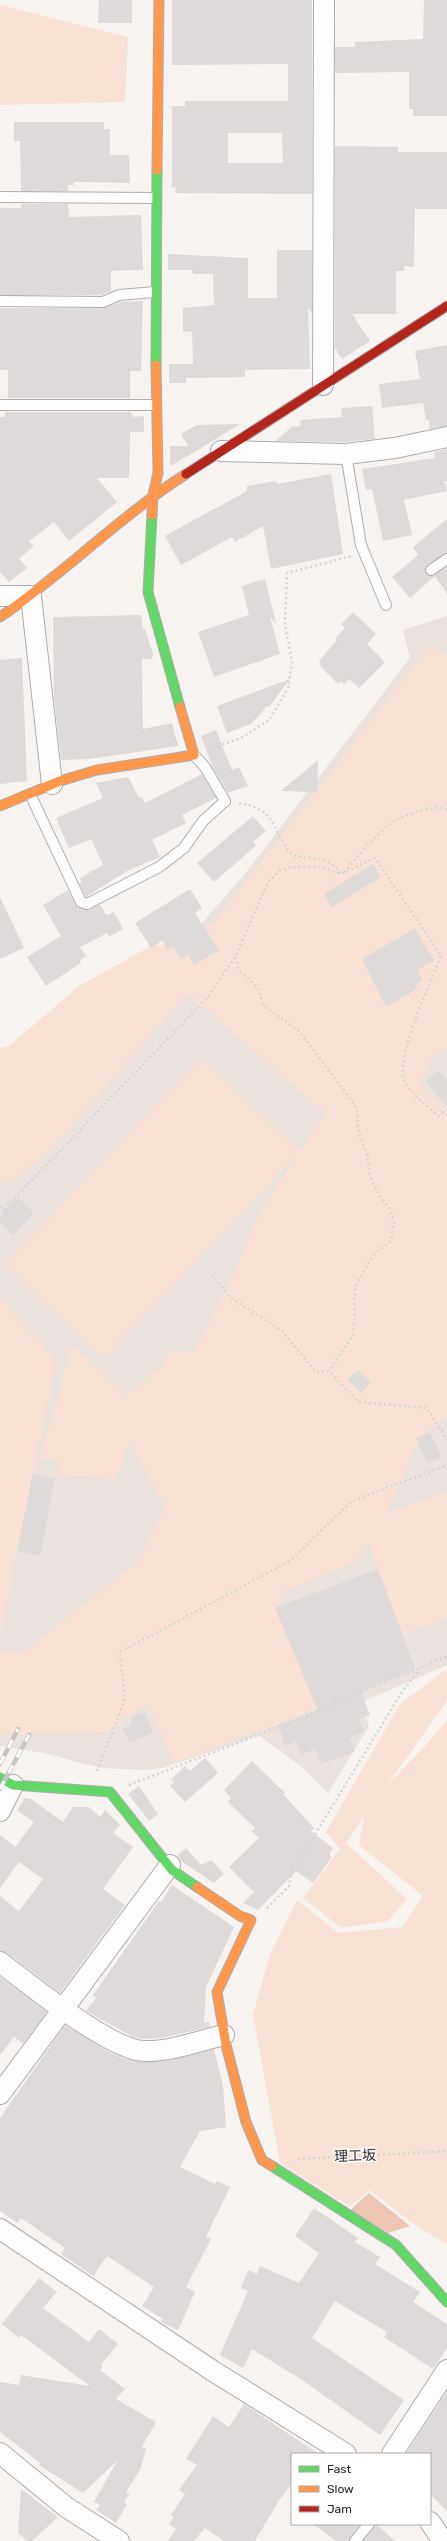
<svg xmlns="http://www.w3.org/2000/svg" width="447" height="2541" font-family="Rubik,'Noto Sans JP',sans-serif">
  <rect width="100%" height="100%" fill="#f6f3f1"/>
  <path fill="#eae2de" d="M447 616V1665L362 1702 369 1726 328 1793 302 1767 258 1735 163 1768 142 1770 101 1768 44 1753 0 1746V1133L65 1079 244 875 410 658 403 630Z"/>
  <path fill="#fae1d6" d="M0 5 128 37 125 102 0 105Z
    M430 645 447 655V1049L436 1052 418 1083 447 1112V1417L420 1437 386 1513 447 1492V1618L402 1634 369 1544 354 1563 283 1591 276 1609 317 1709 174 1763 147 1701 146 1705 104 1732 0 1735V1650L21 1654 140 1560 165 1506 129 1441 116 1479 57 1474 58 1461 39 1457 58 1400 69 1351 73 1346C88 1360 114 1380 124 1396L161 1367 168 1352H195L227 1289 259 1215 298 1154 104 1358 5 1264 201 1058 300 1151 325 1113 187 993 53 1147 10 1184 0 1182V1048L9 1046 79 986 151 946 186 944 217 919Z
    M0 1297 56 1361 0 1635Z
    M445 1670 447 1673V1701L385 1788 426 1745 447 1720V2244L413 2224 370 2190 350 2207 280 2163 253 2015 270 1954 297 1900 338 1933 402 1927 423 1896 359 1845 364 1817 346 1843 407 1899 388 1921 341 1928 303 1898 340 1849 326 1832 400 1704Z"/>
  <path fill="#efc5b3" d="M369 2193 410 2226 388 2233 350 2210Z"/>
  <path fill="#dddad9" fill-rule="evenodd" d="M99 0H132V23H98Z
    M172 0H312V194L175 193 176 187 172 188V106H185V101H288V64L172 65ZM228 133H282L283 163H228Z
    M424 0H447V116H413V109H409V72L335 73V47H355V42L423 39Z
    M14 122H104V129H110V155H129L130 183 74 182V185H68V191H21L20 141H14Z
    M335 146 398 147V152H447V209H415L414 267 404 266V271H396V314H352L370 341 342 359 335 348Z
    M21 204H68L69 217 141 215 143 270 111 271V291L102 295H0V208H21Z
    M277 250H312V313L308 308 310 369 245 370V377L186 378V383H169V364H193L192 331 183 332V308L214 305 213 274H193L192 270H168V254L248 258V298H277Z
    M143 301 141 371H130V398H8V370H0V308H103L120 302Z
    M447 345V426L430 429 429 420H426L423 403 382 408 379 384 420 379 415 351Z
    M372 406 375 439 345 442 275 441 292 427 300 426 301 420 342 417 341 408Z
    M5 412H130L134 417 144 416V432H130L129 478H97L117 502 69 541 54 522 29 541 34 546 19 559 27 568 9 582 0 572V417H5Z
    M240 424 193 453 170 466V446H188L181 434 196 425Z
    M447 449V481H444L447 491 404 500 412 535 383 541 372 489 366 490 362 469 435 458 434 452Z
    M331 474 343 554 271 569 263 526 235 542 232 537 181 565 165 536 247 491V486L276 481 277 484Z
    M447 519V553L427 565 425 570 428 576H432L447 567V594L435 576 410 598 392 577 418 555 413 547Z
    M265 579 276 623 270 617 280 654 214 677 198 632 249 615 242 586Z
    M353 612 376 634 367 644 385 662 359 688 349 679 344 684 341 681 338 684 321 667 319 661 337 640 335 638 345 628 341 624Z
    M141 615 143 629H145L153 654 152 659H142L143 729 172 723 178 746 90 759 61 760 54 697 53 617Z
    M22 658 27 781 0 784V660Z
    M290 679 269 707 267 706 251 724 227 733 217 706Z
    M216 730 232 770 239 767 248 786 228 793 213 768 201 736Z
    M318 760 317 792 281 791Z
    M202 774 216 798 182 815 186 823 152 840 160 857 127 871 86 897 79 883 82 882 80 878 103 865 91 839 69 848 56 818 103 798 96 783 128 777 139 798 142 797 145 803Z
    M253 816 266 831 253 842 257 845 214 882 197 863Z
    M373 864 381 877 332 907 324 894Z
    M190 889 202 908 195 913 219 950 194 965 188 955 181 960 173 947 168 950 162 941 151 948 135 923Z
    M68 890 77 907 88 910 100 904 106 915 114 912 123 929 109 937 107 933 80 947 86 956 80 960 81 963 46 986 27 957 61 936 43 905Z
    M0 897 24 948 0 959Z
    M415 928 434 961 417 970 423 980 415 985 417 989 386 1007 362 959Z
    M439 1071 447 1079V1106L426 1082Z
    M18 1197 34 1213 13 1235 0 1223V1216Z
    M358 1371 371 1382 361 1393 347 1379Z
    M430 1432 441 1457 427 1463 416 1438Z
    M33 1474 55 1478 40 1556 17 1551Z
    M378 1569 415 1668 361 1691 370 1715 359 1719 364 1732 350 1737 355 1752 320 1764 316 1749 301 1755 296 1742 285 1746 279 1726 318 1711 275 1608Z
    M145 1712 153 1733 130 1743 122 1729 130 1726 133 1716Z
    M205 1758 218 1773 185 1802 170 1786 174 1783 171 1779 185 1766 190 1771Z
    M252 1761 285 1793 283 1794 314 1828 311 1831 333 1848 329 1854 332 1857 313 1883 296 1871 258 1910 243 1903 254 1892 229 1867 259 1838 252 1831 255 1828 228 1802 231 1798 224 1790Z
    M139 1786 158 1814 149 1821 128 1794Z
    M25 1798 31 1799 63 1822 73 1807H89L100 1817 105 1810 120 1825 113 1833 133 1847 103 1889 125 1905 60 1993 7 1953 0 1951V1896L19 1911 43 1879 19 1862 0 1888V1835L15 1847 34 1822 17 1810Z
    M186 1848 201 1865 211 1860 224 1874 214 1883 181 1861 177 1856Z
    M172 1885 234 1927 206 1987 204 2023 209 2022 210 2027 162 2038 145 2039 133 2037 86 2011 96 1998 93 1995 159 1901 161 1902Z
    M0 1977 47 2012 23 2044 14 2037 0 2055Z
    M65 2025 107 2051 125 2059 142 2062 166 2061 214 2049 223 2085 226 2127 200 2131 180 2167 215 2184 217 2181 230 2187 206 2237 211 2239 186 2287 195 2292 178 2330 161 2322 163 2319 142 2306 154 2287 107 2256 93 2276 61 2254 65 2248 21 2218 17 2223 0 2211V2118Z
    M314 2208 358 2238 355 2242 380 2257 375 2264 420 2292 413 2302 447 2324V2348L433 2369 384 2337 387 2332 335 2301 312 2338 404 2400 380 2435 302 2380 252 2349 243 2368 220 2355 248 2291 241 2288 248 2270 257 2274 260 2266 299 2283 319 2253 295 2236Z
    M39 2278 57 2292 43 2308 89 2342 99 2329 118 2344 101 2365 103 2367 100 2370 125 2389 116 2399 156 2422 142 2447 146 2449 140 2470 126 2492 130 2494 124 2502 127 2504 116 2523 96 2510 100 2505 94 2502 117 2461 83 2493 39 2465 40 2463 0 2432V2382L19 2385 21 2375 90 2386 21 2335 19 2338 2 2324Z
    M447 2391V2511L430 2494V2454H406Z
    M244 2404 319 2454H292V2483L278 2502 255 2541H224L205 2528 194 2541H168L176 2529 169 2524 174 2517 171 2515 185 2494 179 2490 197 2465 186 2459 213 2416 229 2427Z
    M21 2489 58 2517 32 2541H27L18 2533Z
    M313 2524H361L349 2541H336Z
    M376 2524 395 2541H363Z"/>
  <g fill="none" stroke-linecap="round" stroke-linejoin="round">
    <defs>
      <path id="lane" d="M0 197 156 198
        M0 301 103 302 119 295 155 292
        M0 405H156
        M346 454 361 545 386 605
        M431 570 447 559
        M30 794 81 902 87 904 159 867 184 848 203 821 225 801 205 767 194 755
        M355 2541 369 2524"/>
      <path id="street" d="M323 385 324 0
        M221 451 346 454 395 448 447 437
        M0 596H31L52 784
        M0 1811 13 1785
        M0 1962C27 1983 112 2051 144 2051 170 2052 198 2041 224 2035
        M0 2094 170 1865
        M0 2229 213 2371 346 2454
        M0 2453 66 2507 119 2541
        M392 2454 447 2370
        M430 2522 443 2541"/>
      <path id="fast" d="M156 365 157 170
        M152 515 148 592 180 707
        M0 1778 13 1785 110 1792 172 1870 197 1887
        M272 2166 396 2245 447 2302"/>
      <path id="slow" d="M157 170 159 0
        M152 515 153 495 158 473 156 365
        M0 617C65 573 120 516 186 474
        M0 806 60 781 97 770 194 755 180 707
        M197 1887 240 1916 251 1920 217 1992 226 2045 246 2122 262 2160 272 2166"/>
      <path id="jam" d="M186 474 447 306"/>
    </defs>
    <use href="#lane" stroke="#afadac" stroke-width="12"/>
    <use href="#street" stroke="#afadac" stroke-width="22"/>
    <use href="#fast" stroke="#afadac" stroke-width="11"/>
    <use href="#slow" stroke="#afadac" stroke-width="11"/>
    <use href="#jam" stroke="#afadac" stroke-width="11"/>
    <path stroke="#d4d4d3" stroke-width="2.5" stroke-dasharray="2 3" stroke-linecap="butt" d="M213 748 243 737 270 719 288 688 292 662 285 625 287 573 352 556
      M239 803C279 810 270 829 292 855 313 860 326 855 341 873
      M344 872C355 860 382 828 394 821 404 815 438 803 447 810
      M235 957 239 970 258 988 264 1006 299 1031 357 1108 358 1130 367 1154 370 1176 379 1195 391 1210 394 1223 391 1240 372 1257 357 1283 354 1300 355 1312 353 1335 329 1371
      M0 1206 8 1214
      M4 1209 207 998 235 957 268 882 279 871 292 867H322L341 874 375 858 441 956C431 980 395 1059 404 1081 408 1091 430 1108 438 1116L443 1112 447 1116
      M212 1275 231 1298 282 1331 316 1372 329 1371 359 1402 427 1408 447 1440
      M97 1771 125 1699 120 1652 290 1561 352 1501 447 1465
      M129 1785 258 1735 447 1656
      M267 1908 289 1886 292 1869 297 1864 402 1692 420 1669
      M298 2159 447 2151"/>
    <use href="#lane" stroke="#fefdfd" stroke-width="10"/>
    <use href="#street" stroke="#fefdfd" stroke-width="20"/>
    <use href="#fast" stroke="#63d668" stroke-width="9"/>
    <use href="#slow" stroke="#ff974d" stroke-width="9"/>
    <use href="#jam" stroke="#b3261e" stroke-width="9"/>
    <defs>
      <path id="rail" d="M0 1764 18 1729
        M0 1789 29 1735"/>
    </defs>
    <use href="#rail" stroke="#c6c5c4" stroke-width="4.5"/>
    <use href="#rail" stroke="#fff" stroke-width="3" stroke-dasharray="9" stroke-linecap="butt"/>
  </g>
  <g text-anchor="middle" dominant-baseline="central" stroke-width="3" stroke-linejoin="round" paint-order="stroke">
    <g font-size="14" fill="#282626" stroke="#fff">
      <text transform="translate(355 2156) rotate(-2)">理工坂</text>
    </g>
  </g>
  <rect x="291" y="2453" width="140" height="72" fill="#ffffff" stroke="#a9a8a8"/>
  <rect x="299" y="2466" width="20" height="6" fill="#63d668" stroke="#a9a8a8"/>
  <text x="327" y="2473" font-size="12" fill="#282626">Fast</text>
  <rect x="299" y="2486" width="20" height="6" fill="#ff974d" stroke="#a9a8a8"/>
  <text x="327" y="2493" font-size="12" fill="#282626">Slow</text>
  <rect x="299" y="2506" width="20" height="6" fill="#b3261e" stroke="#a9a8a8"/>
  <text x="327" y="2513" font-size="12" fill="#282626">Jam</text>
</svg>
